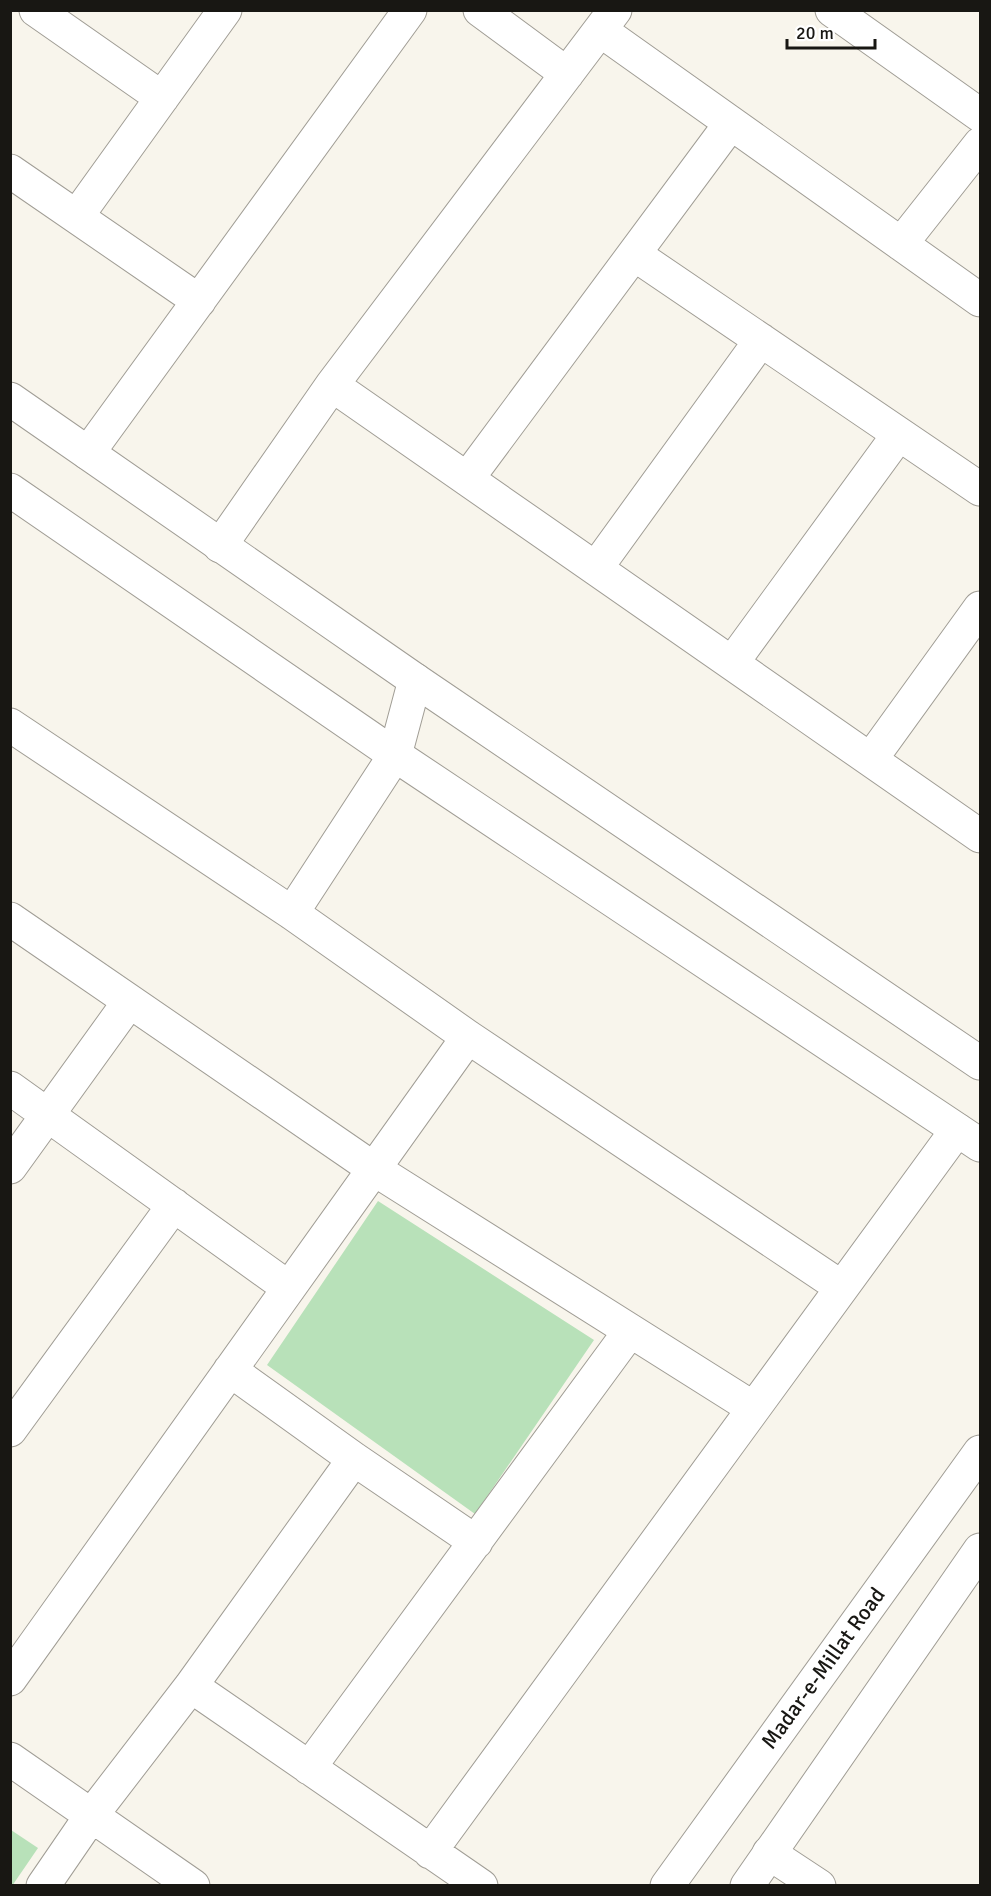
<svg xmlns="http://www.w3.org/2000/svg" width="991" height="1896" font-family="Signika,sans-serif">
  <rect width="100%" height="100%" fill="#f8f5ec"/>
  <path fill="#b8e1b9" d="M378 1201 594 1340 475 1514 267 1365Z
    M11 1830 38 1848 12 1886 10 1885Z"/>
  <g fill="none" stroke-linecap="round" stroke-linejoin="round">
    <defs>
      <path id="street" d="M36 10 162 98
        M480 10 567 74
        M832 10 980 115
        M600 30 980 300
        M10 171 199 301
        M77 216 225 10
        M901 244 980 144
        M634 254 980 489
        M332 385 980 836
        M88 453 410 10
        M467 479 731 123
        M220 546 332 385 615 10
        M596 568 761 340
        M732 663 899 434
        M10 725 292 913 468 1037 841 1287
        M871 759 980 608
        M292 913 395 755 415 680
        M10 919 374 1169 753 1408
        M10 1088 289 1288
        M10 1167 129 1002
        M230 1370 354 1459 476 1542
        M10 1430 174 1205
        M10 1679 468 1037
        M191 1686 481 1886
        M10 1759 193 1886
        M309 1768 630 1331
        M430 1852 957 1130
        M769 1853 819 1886
        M43 1886 91 1816 191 1686 354 1459"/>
      <path id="secondary" d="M10 399 415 680 980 1063
        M10 490 395 755 980 1145
        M667 1886 980 1452
        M747 1886 980 1550"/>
    </defs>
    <use href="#street" stroke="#a09d95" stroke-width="35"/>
    <use href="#secondary" stroke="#a09d95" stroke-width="35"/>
    <use href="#street" stroke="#fff" stroke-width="33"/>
    <use href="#secondary" stroke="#fff" stroke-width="33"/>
  </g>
  <g text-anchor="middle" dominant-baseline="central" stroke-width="6" stroke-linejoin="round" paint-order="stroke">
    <g font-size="22" fill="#181713" stroke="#fff">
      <text transform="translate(823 1668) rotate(-54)">Madar-e-Millat Road</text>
    </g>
  </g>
  <rect width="991" height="1896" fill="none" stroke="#181713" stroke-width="24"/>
  <path d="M787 39v9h88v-9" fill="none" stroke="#181713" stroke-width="3"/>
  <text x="796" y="39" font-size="18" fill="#181713" stroke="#ffffff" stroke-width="4.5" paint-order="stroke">20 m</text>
</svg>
